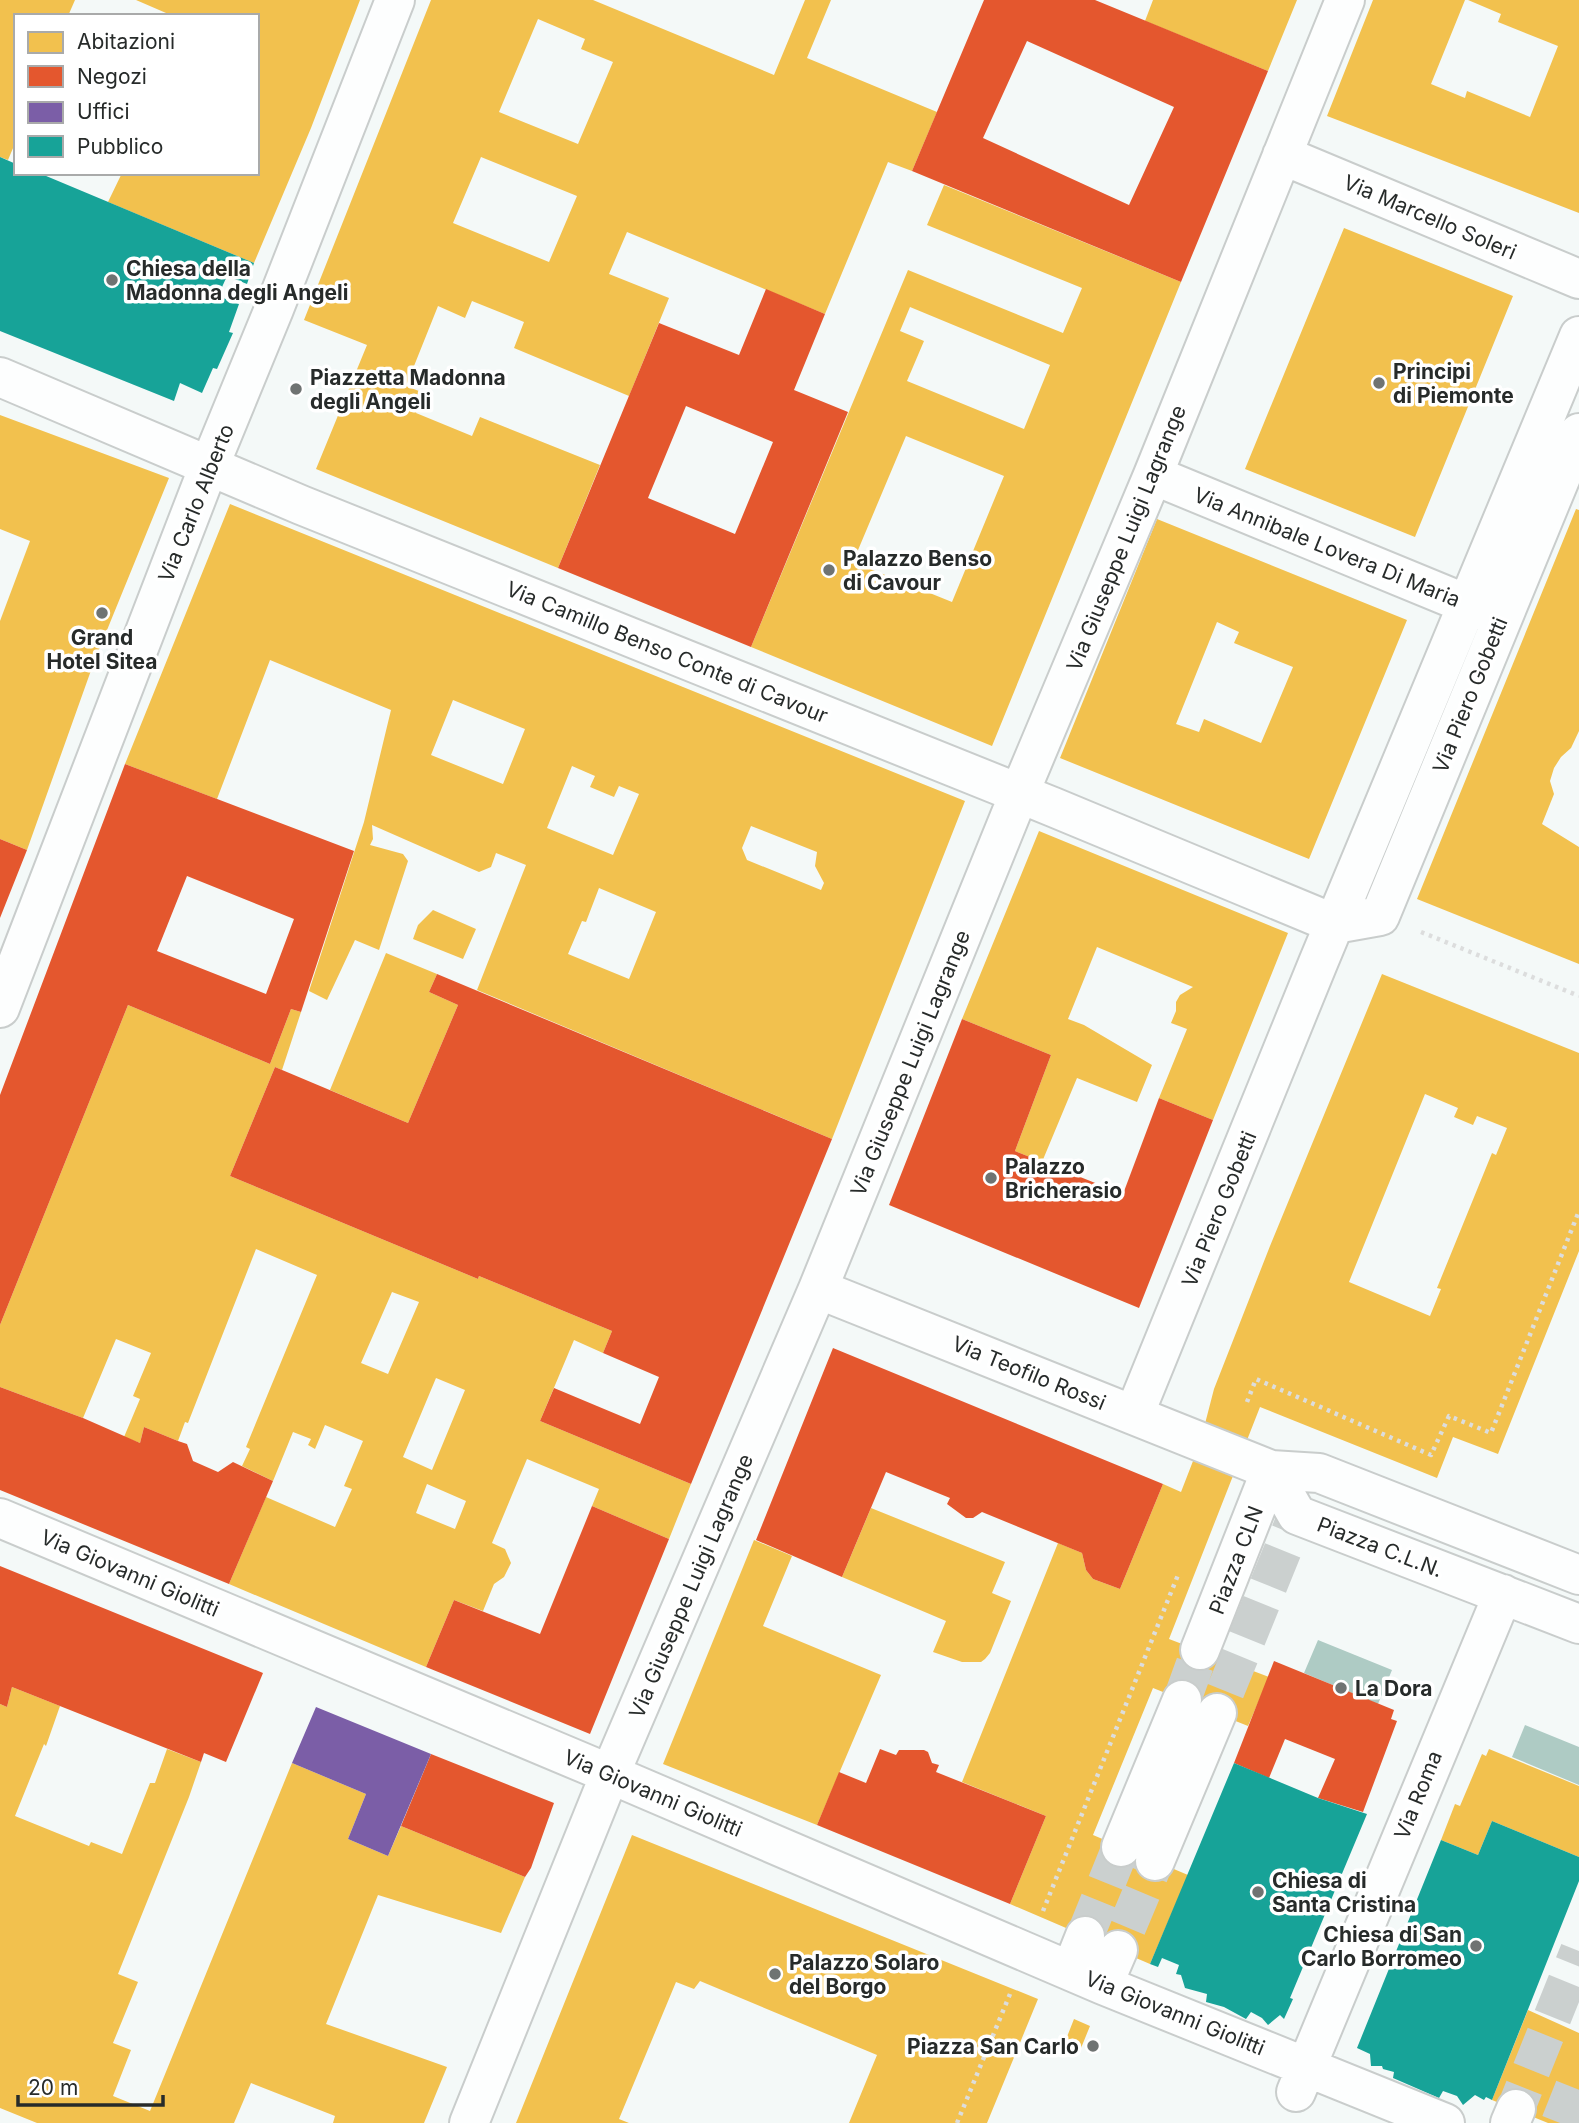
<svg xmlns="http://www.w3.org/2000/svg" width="1579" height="2123" font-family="Inter,sans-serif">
  <rect width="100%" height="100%" fill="#f4f9f8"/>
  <path fill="#aecbc4" d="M1318 1640 1392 1670 1378 1704 1304 1673Z
    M1525 1725 1579 1747V1785L1512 1757Z"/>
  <path fill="#f2c14e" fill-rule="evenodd" d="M0 0H75L68 16H16V141L8 160 0 157Z
    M136 0H360L311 128 254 263 108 202 122 173H257V16H173Z
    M431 0H593L774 75 805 0H831L807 58 937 112 912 171 888 162 825 314 627 232 609 274 669 298 629 396 514 348 524 322 472 301 465 318 438 306 406 386 424 393 416 413 472 436 480 417 600 465 558 568 316 469 367 345 304 320ZM538 19 585 39 581 49 613 62 578 144 499 112ZM481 157 577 196 549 262 453 223Z
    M1153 0H1297L1268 71 1145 21Z
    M1373 0H1465L1431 84 1465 98 1467 91 1530 117 1558 46 1498 22 1501 14 1468 0H1579V213L1327 116Z
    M944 185 1181 282 992 746 751 647 908 270 1063 333 1082 288 927 225ZM910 307 1050 365 1024 429 907 381 924 341 900 331ZM906 436 1004 476 952 602 853 562Z
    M1344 228 1513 296 1415 537 1245 469Z
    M0 415 169 478 94 662 27 850 0 839V621L30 541 0 529Z
    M230 504 965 801 832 1139 477 990 526 865 496 853 491 867 479 872 372 825 373 839 370 845 403 854 408 861 379 950 355 940 327 1000 309 991 364 822 391 710 270 660 217 799 125 764ZM453 700 525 729 503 784 431 755ZM572 766 595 776 590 787 614 797 619 786 639 794 613 855 547 828ZM751 826 817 852 815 866 824 883 821 890 747 860 742 848ZM599 888 656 912 629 979 568 954 582 921 586 922Z
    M1576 509 1579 510V731L1571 748 1561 757 1554 768 1550 781 1554 794 1542 824 1579 847V964L1417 899Z
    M1157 519 1407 620 1309 859 1060 758ZM1217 622 1239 632 1234 643 1293 667 1261 743 1204 719 1199 732 1176 724Z
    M1039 831 1288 933 1213 1120 1159 1098 1187 1029 1171 1023 1176 1011V1002L1180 995 1193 987 1097 947 1068 1019 1084 1025 1152 1065 1137 1102 1077 1078 1042 1162 1015 1151 1051 1055 962 1019Z
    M433 910 476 929 463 959 413 939 418 925Z
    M386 953 437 974 429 992 458 1005 408 1123 330 1090Z
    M1382 974 1579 1053V1251L1498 1454 1453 1437 1437 1478 1260 1407 1169 1639 1269 1677 1248 1726 1153 1688 1093 1835 1188 1875 1150 1964 1010 1904 1046 1816 962 1782 1058 1543 1082 1553 1086 1570 1093 1579 1120 1589 1163 1484 1181 1492 1200 1443 1214 1389 1270 1246ZM1425 1094 1458 1108 1454 1117 1473 1125 1477 1116 1507 1128 1496 1155 1492 1153 1437 1288 1441 1289 1430 1316 1349 1282Z
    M128 1005 270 1064 291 1009 301 1012 282 1070 275 1067 230 1176 478 1279 479 1276 612 1331 603 1353 574 1340 540 1421 691 1484 669 1539 592 1506 599 1489 527 1459 492 1543 505 1549 511 1563 504 1577 494 1584 483 1611 454 1600 426 1667 229 1584 266 1497 335 1527 352 1489 344 1486 363 1441 325 1425 315 1449 308 1445 311 1439 293 1432 273 1481 242 1466 250 1449 246 1447 317 1275 256 1249 188 1423 185 1422 178 1441 144 1427 140 1443 124 1437 140 1399 133 1396 151 1353 116 1339 83 1418 0 1387V1325ZM392 1292 419 1302 388 1374 361 1363ZM436 1378 465 1390 432 1470 403 1457ZM427 1484 466 1501 455 1529 416 1513Z
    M871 1508 1005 1562 992 1593 1011 1601 990 1653 985 1659 981 1662H962L933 1652 946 1621 842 1577Z
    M754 1540 792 1556 763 1626 881 1675 817 1825 663 1764Z
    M12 1687 60 1706 46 1746 44 1744 15 1816 89 1846 91 1842 122 1854 150 1783H155L167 1749 201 1762 189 1797 118 1974 138 1982 113 2043 131 2050 113 2096 150 2111 292 1763 366 1794 348 1839 388 1856 401 1826 525 1877 501 1933 378 1895 326 2024 447 2067 424 2123H333L335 2116 251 2083 234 2123H37L0 2108V1704L7 1707Z
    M1489 1749 1579 1786V1857L1492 1821 1478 1855 1441 1840 1455 1804 1460 1806 1482 1754 1486 1756Z
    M632 1835 1038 1999 987 2123H849L877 2055 700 1981 694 1989 676 1982 619 2119 629 2123H516Z
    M1528 2010 1579 2033V2123H1548L1492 2100Z
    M1074 2019 1090 2026 1079 2053 1063 2047Z"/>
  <path fill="#e4572e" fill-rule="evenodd" d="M984 0H1095L1268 71 1181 282 912 171ZM1027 41 1174 107 1129 205 983 138Z
    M766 289 825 314 794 390 848 412 751 647 558 568 659 323 739 355ZM686 406 773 442 735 534 648 498Z
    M125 764 354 851 301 1012 291 1009 270 1064 128 1005 0 1325V1095ZM187 876 294 919 266 994 157 951Z
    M0 839 27 850 0 918Z
    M437 974 832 1139 691 1484 540 1421 554 1388 640 1424 659 1377 603 1353 612 1331 479 1276 478 1279 230 1176 275 1067 408 1123 458 1005 429 992Z
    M962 1019 1051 1055 1015 1151 1123 1194 1159 1098 1213 1120 1139 1308 889 1205Z
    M833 1348 1163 1484 1120 1589 1093 1579 1086 1570 1082 1553 982 1512 973 1518H966L947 1504 950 1498 886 1472 842 1577 756 1540Z
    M0 1387 83 1418 140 1443 144 1427 178 1441 187 1444 193 1461 218 1472 233 1462 273 1481 229 1584 0 1490Z
    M592 1506 669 1539 590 1734 426 1667 454 1600 540 1634Z
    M0 1566 263 1673 226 1762 204 1753 201 1762 12 1687 7 1707 0 1704Z
    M1274 1661 1394 1710 1391 1719 1397 1721 1363 1812 1318 1798 1335 1759 1285 1739 1269 1778 1234 1763Z
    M880 1749 896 1755 899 1750H924L928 1752 932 1763 939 1765 936 1772 1046 1816 1010 1904 817 1825 839 1772 866 1783Z
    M431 1754 554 1803 531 1868 525 1877 401 1826Z"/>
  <path fill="#7b5ea7" d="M316 1707 431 1754 388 1856 348 1839 366 1794 292 1763Z"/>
  <path fill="#17a398" d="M0 157 16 164V173H39L254 263 247 284 227 276 218 296 239 304 229 332 233 333 217 369 213 368 202 393 180 383 174 401 0 331Z
    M1234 1763 1318 1798 1367 1814 1290 1998 1293 1999 1284 2019 1280 2015 1268 2025 1262 2018 1251 2012 1246 2019 1224 2007 1206 2002 1207 1994 1185 1988 1181 1975 1176 1974 1179 1965 1162 1958 1158 1967 1150 1964Z
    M1492 1821 1579 1857V1881L1492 2100 1486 2097 1484 2100 1475 2095 1463 2105 1457 2096 1443 2091 1439 2098 1393 2078 1394 2072 1383 2069 1382 2066H1371L1370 2054 1357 2048 1441 1840 1478 1855Z"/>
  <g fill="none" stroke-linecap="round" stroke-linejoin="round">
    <path stroke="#cbd0cf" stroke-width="38" stroke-dasharray="38 19" stroke-linecap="butt" d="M1182 1700 1200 1650
      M1204 1744 1297 1515
      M1085 1936 1121 1847
      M1105 1980 1167 1832
      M1510 2123 1579 1951
      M1560 2123 1579 2075"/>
    <defs>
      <path id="minor" d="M1282 155 1579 279
        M0 377 301 505 1053 807 1335 924
        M1153 475 1491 614
        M1335 924 1380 916 1579 433
        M0 1008 202 484 274 309 395 0
        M818 1289 1271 1470 1319 1473 1579 1575
        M1134 1415 1318 963 1579 336
        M1271 1470 1297 1515 1579 1624
        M0 1518 610 1774 1103 1985 1445 2123
        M1200 1650 1271 1470
        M1121 1847 1182 1700
        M1155 1861 1217 1713
        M1071 1971 1085 1936
        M1103 1985 1118 1950
        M1296 2092 1503 1594
        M469 2123 610 1774 818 1289 1019 794 1153 475 1345 0
        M1510 2123 1516 2109"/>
    </defs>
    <use href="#minor" stroke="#c9cdcc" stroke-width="42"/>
    <path stroke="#dcdddd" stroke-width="4.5" stroke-dasharray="3.5 5" stroke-linecap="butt" d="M1421 932 1579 996
      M1247 1402 1256 1379 1431 1455 1449 1416 1491 1433 1579 1211
      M1043 1911 1178 1575
      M957 2123 1010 1994"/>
    <use href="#minor" stroke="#fdfefe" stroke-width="38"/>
  </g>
  <g fill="#6f7372" stroke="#fff" stroke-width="2.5">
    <circle cx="112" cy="280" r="7"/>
    <circle cx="1379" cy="383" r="7"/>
    <circle cx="296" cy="389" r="7"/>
    <circle cx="829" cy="570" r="7"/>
    <circle cx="102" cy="613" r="7"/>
    <circle cx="991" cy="1178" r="7"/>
    <circle cx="1341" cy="1688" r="7"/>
    <circle cx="1258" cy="1892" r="7"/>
    <circle cx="1476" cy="1946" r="7"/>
    <circle cx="775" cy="1974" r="7"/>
    <circle cx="1093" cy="2046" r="7"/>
  </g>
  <g text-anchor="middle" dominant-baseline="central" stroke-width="7" stroke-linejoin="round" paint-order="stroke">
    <g font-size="21" fill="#272b2a" stroke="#fff">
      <text transform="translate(1430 217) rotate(23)">Via Marcello Soleri</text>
      <text transform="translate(196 503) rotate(-68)">Via Carlo Alberto</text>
      <text transform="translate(1126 538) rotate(-68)">Via Giuseppe Luigi Lagrange</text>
      <text transform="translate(1327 547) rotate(22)">Via Annibale Lovera Di Maria</text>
      <text transform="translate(667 652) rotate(22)">Via Camillo Benso Conte di Cavour</text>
      <text transform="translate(1470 695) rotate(-68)">Via Piero Gobetti</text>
      <text transform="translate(910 1063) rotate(-68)">Via Giuseppe Luigi Lagrange</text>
      <text transform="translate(1219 1209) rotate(-68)">Via Piero Gobetti</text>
      <text transform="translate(1029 1373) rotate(22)">Via Teofilo Rossi</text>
      <text transform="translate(1380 1547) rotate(21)">Piazza C.L.N.</text>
      <text transform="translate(1236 1560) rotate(-69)">Piazza CLN</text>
      <text transform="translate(130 1573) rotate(23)">Via Giovanni Giolitti</text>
      <text transform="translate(691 1586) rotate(-67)">Via Giuseppe Luigi Lagrange</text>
      <text transform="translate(653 1793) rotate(23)">Via Giovanni Giolitti</text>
      <text transform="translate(1418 1795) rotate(-68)">Via Roma</text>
      <text transform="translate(1175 2013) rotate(22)">Via Giovanni Giolitti</text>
    </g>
    <g font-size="21" font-weight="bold" fill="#272b2a" stroke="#fff" text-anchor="start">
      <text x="126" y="268">Chiesa della<tspan x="126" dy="24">Madonna degli Angeli</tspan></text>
      <text x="1393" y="371">Principi<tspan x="1393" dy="24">di Piemonte</tspan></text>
      <text x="310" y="377">Piazzetta Madonna<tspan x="310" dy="24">degli Angeli</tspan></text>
      <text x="843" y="558">Palazzo Benso<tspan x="843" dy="24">di Cavour</tspan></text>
      <text x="102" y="637" text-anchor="middle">Grand<tspan x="102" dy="24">Hotel Sitea</tspan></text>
      <text x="1005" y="1166">Palazzo<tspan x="1005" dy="24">Bricherasio</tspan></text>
      <text x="1355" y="1688">La Dora</text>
      <text x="1272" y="1880">Chiesa di<tspan x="1272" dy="24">Santa Cristina</tspan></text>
      <text x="1462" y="1934" text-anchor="end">Chiesa di San<tspan x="1462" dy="24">Carlo Borromeo</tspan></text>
      <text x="789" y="1962">Palazzo Solaro<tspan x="789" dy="24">del Borgo</tspan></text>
      <text x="1079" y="2046" text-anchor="end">Piazza San Carlo</text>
    </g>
  </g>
  <rect x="14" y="14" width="245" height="161" fill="#ffffff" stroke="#a9aaaa" stroke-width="2"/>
  <rect x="28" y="32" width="35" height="21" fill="#f2c14e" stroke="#a9aaaa" stroke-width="2"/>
  <text x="77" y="49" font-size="21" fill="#272b2a">Abitazioni</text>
  <rect x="28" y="66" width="35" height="21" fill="#e4572e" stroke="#a9aaaa" stroke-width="2"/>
  <text x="77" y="84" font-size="21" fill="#272b2a">Negozi</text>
  <rect x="28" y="102" width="35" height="21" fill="#7b5ea7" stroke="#a9aaaa" stroke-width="2"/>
  <text x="77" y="119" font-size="21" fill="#272b2a">Uffici</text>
  <rect x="28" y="136" width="35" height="21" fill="#17a398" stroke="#a9aaaa" stroke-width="2"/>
  <text x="77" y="154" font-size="21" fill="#272b2a">Pubblico</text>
  <path d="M18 2095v10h145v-10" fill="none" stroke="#272b2a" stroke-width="3.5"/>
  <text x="28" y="2095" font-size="21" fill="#272b2a" stroke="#ffffff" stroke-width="5" paint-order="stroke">20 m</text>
</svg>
